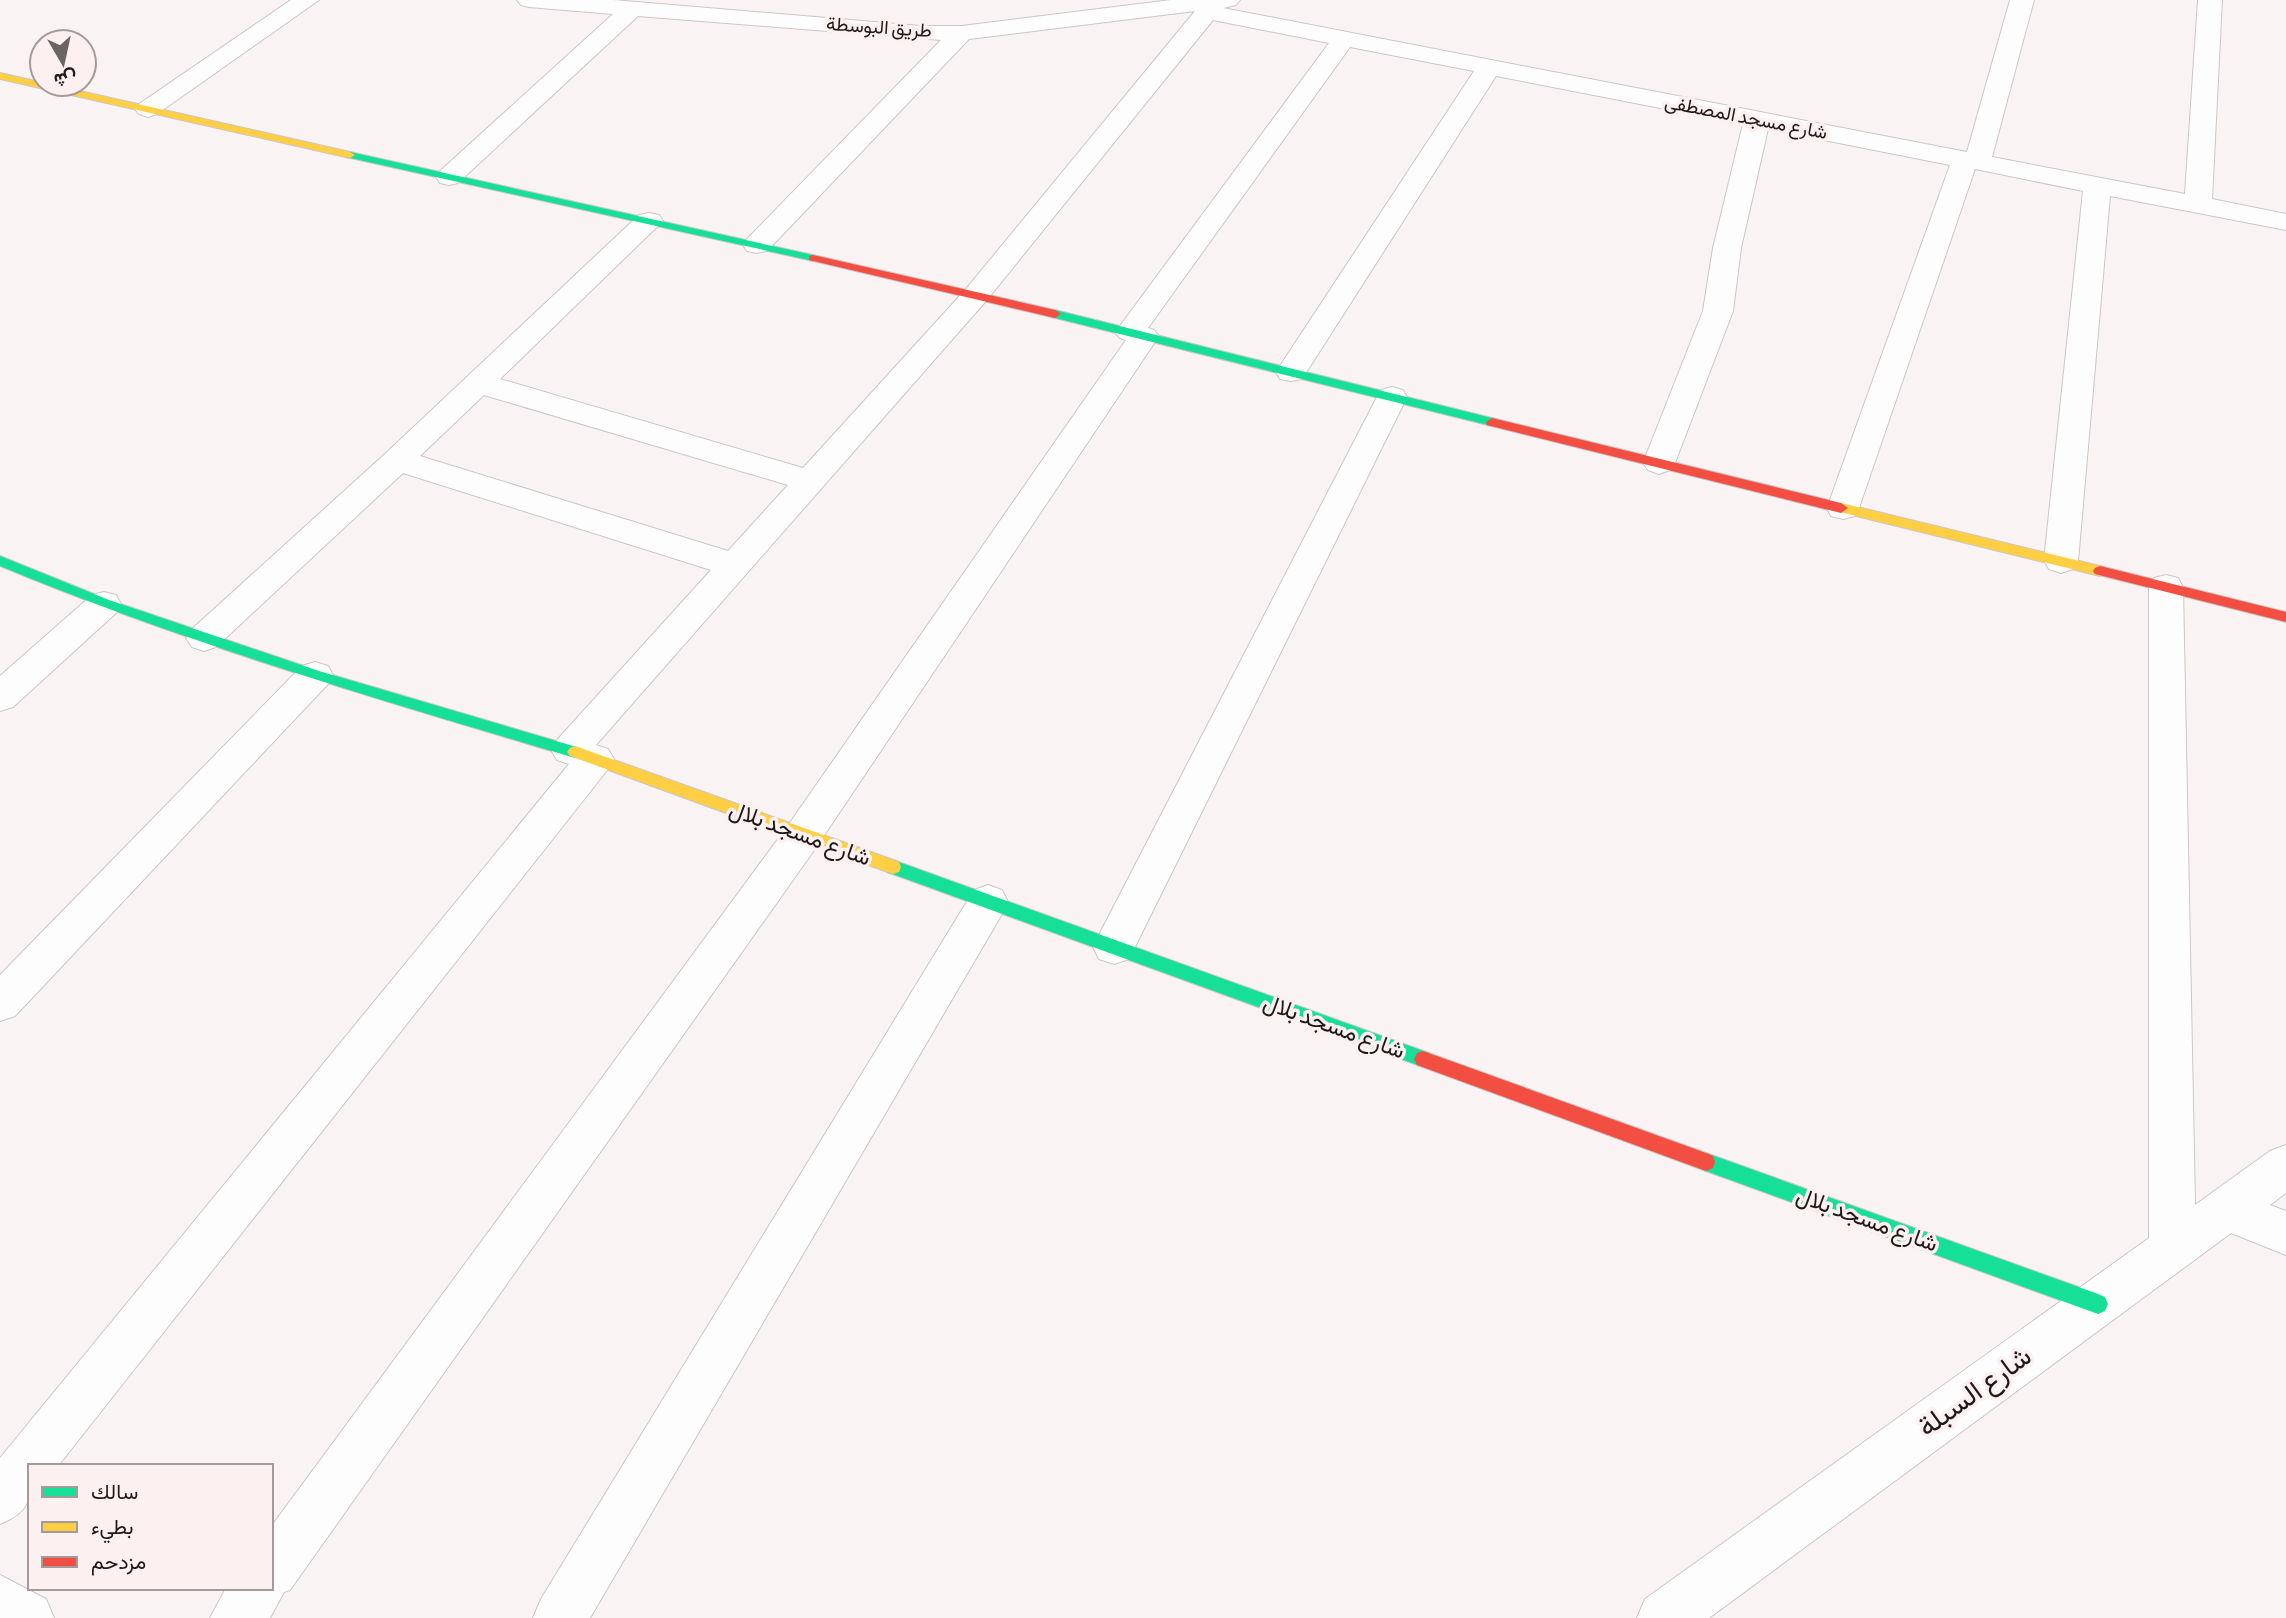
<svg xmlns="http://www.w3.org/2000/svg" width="2286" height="1618" font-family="'Sofia Sans Condensed',Vazirmatn,sans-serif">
  <rect width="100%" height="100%" fill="#faf3f4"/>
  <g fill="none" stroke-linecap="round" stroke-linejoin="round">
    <defs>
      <path id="street" d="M291 0H319L157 114 148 117 139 114 135 109 139 104Z
        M517 0H613L921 26H962L1171 0H1240L1236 5 1223 8 1967 152 2010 0H2034L1992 157 2185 194 2198 0H2222L2212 199 2286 214V230L2110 196 2078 561 2073 569 2061 573 2049 569 2044 561 2083 191 1975 169 1859 508 1855 516 1843 519 1831 516 1827 508 1950 165 1768 129 1741 248 1733 311 1675 463 1670 470 1659 474 1648 470 1643 463 1703 311 1713 248 1743 124 1496 76 1302 379 1291 381 1280 379 1276 372 1474 71 1350 47 1148 328 1154 330 1159 336 817 846 290 1590 284 1592 270 1618H210L226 1588H271V1527L789 824 1126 340 1120 338 1115 332 1120 326 1329 43 1213 20 986 301 596 745 608 749 614 759 608 769 58 1466H30C30 1498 33 1510 0 1524V1458L569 764 557 760 551 750 557 740 711 570 403 473 216 647 204 651 192 647 186 638 192 629 386 453 639 215 649 213 659 215 663 221 500 379 803 468 966 289 1195 11 969 39 767 251 757 253 747 251 743 245 747 239 941 40 638 16 458 183 449 185 440 183 436 177 440 171 613 14 529 7 521 5ZM484 395 788 485 728 551 420 456Z
        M1392 387 1403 390 1407 397 1129 959 1114 964 1099 959 1093 947 1099 935 1377 397 1381 390Z
        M2166 575 2178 578 2183 587 2195 1205 2270 1151 2286 1145V1193L2270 1205 2286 1211V1255L2231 1233 1709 1618H1637L1645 1599 2149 1238V587L2154 578Z
        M104 592 116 595 121 604 116 613 13 707 0 711V676L92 595Z
        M315 662 328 666 333 675 328 684 15 1016 0 1021V975L302 666Z
        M988 885 1002 890 1008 902 1002 914 590 1618H533L541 1599 974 890Z
        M0 1575 46 1599 54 1618H0Z"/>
      <path id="fast" d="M350 152 813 255 819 258 813 261 346 157V153Z
        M1055 310 1492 418 1498 422 1492 426 1051 317V311Z
        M0 556 109 600 319 671 580 748 583 752 575 758C381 700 187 644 0 566Z
        M893 860 1429 1053 1432 1059 1429 1065 1423 1067 887 872 885 867 887 862Z
        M1706 1153 2098 1294 2105 1297 2108 1304 2105 1311 2098 1314 1706 1171 1699 1168 1697 1162 1699 1156Z"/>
      <path id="slow" d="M0 73 350 152 355 155 350 158 0 79Z
        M1841 503 2100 566 2107 571 2100 576 1836 511 1834 508 1836 505Z
        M575 746 899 862 901 867 899 872 893 874 570 756 567 752 570 748Z"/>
      <path id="jam" d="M813 255 1055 310 1061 314 1055 318 809 260V256Z
        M1492 418 1841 503 1848 508 1841 513 1487 425 1486 422Z
        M2100 566 2286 612V622L2095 574 2093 571 2095 568Z
        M1423 1051 1706 1153 1713 1156 1715 1162 1713 1168 1706 1171 1417 1065 1414 1059 1417 1053Z"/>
    </defs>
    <use href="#street" stroke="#cdc6c7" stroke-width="2"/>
    <use href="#fast" stroke="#cdc6c7" stroke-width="2"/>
    <use href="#slow" stroke="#cdc6c7" stroke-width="2"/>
    <use href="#jam" stroke="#cdc6c7" stroke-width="2"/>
    <use href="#street" fill="#fefdfd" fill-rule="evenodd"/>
    <use href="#fast" fill="#16e098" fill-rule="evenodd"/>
    <use href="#slow" fill="#ffcf43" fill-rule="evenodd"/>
    <use href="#jam" fill="#f24e42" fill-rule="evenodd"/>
  </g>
  <g text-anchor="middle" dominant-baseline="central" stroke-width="7" stroke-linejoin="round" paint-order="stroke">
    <g font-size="19" fill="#20191a" stroke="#fdf0f1">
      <text transform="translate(879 28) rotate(4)">طريق البوسطة</text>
      <text transform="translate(1746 118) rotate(11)">شارع مسجد المصطفى</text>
    </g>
    <g font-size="23" fill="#20191a" stroke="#fdf0f1">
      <text transform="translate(800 834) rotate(20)">شارع مسجد بلال</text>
      <text transform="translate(1334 1027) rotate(20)">شارع مسجد بلال</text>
      <text transform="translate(1867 1220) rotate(20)">شارع مسجد بلال</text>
    </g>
    <g font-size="28" fill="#20191a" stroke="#fdf0f1">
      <text transform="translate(1975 1392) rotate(-36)">شارع السبلة</text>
    </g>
  </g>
  <rect x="28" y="1464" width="245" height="126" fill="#fdf0f1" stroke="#a59a9b" stroke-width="2"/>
  <rect x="42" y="1487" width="35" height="10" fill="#16e098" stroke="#a59a9b" stroke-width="2"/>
  <text x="91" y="1499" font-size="21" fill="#20191a">سالك</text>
  <rect x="42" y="1522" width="35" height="10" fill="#ffcf43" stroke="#a59a9b" stroke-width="2"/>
  <text x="91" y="1534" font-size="21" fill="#20191a">بطيء</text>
  <rect x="42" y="1557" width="35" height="10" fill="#f24e42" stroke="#a59a9b" stroke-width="2"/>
  <text x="91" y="1569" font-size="21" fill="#20191a">مزدحم</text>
  <g transform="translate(63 63) rotate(171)"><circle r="33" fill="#fdf0f1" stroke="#a59a9b" stroke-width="2"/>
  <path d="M0-5L12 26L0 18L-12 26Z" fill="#6c6566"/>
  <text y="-10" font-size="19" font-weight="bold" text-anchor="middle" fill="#20191a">ش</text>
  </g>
</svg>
